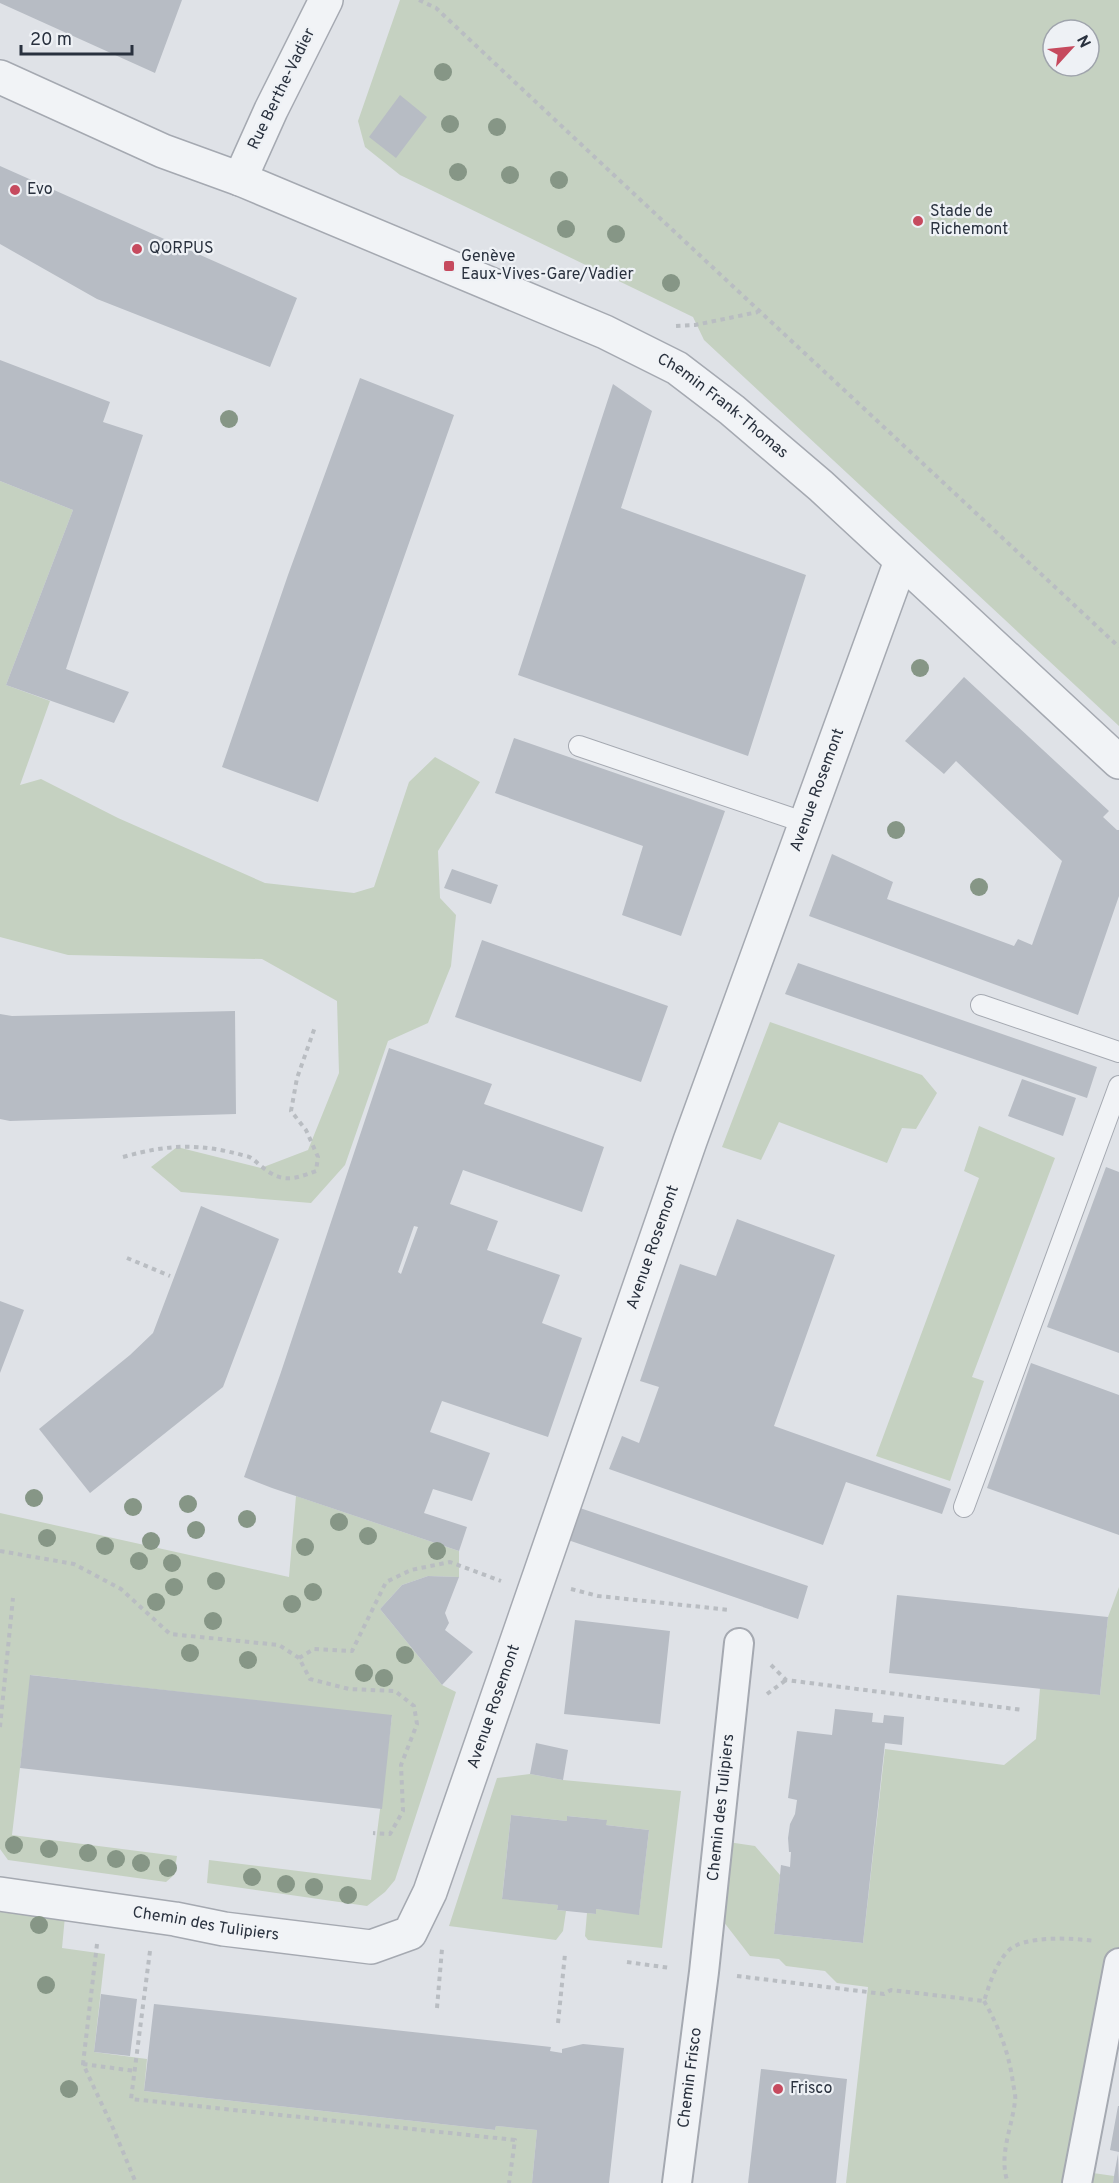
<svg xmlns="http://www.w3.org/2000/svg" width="1119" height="2183" font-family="Overpass,sans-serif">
  <rect width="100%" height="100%" fill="#dfe2e7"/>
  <path fill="#c5d1c1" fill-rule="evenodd" d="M400 0H1119V726L704 340 693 317 400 175 365 147 358 121ZM1053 30H1089V66H1053Z
    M0 481 73 510 6 685 50 701 20 785 41 779 118 818 265 883 354 893 374 887 409 782 435 757 480 782 438 851 440 898 456 915 451 966 428 1023 388 1041 345 1165 311 1203 181 1192 151 1167 177 1147 261 1168 308 1150 339 1073 337 1001 262 959 68 955 0 937Z
    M770 1022 922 1075 937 1093 916 1129 902 1128 887 1163 779 1122 761 1160 722 1147Z
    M979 1126 1055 1158 972 1377 984 1381 950 1481 876 1456 979 1178 964 1171Z
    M296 1496 459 1551V1577L428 1576 402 1585 380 1609 442 1685 456 1692 395 1880 385 1892 367 1906 207 1883 209 1860 371 1880 392 1716 31 1675 12 1835 177 1856 174 1875 166 1882 8 1860 0 1849V1513L289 1577Z
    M1119 1587V2036L1093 2173 1114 2176 1113 2183H846L868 1987 837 1983 825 1971 786 1966 779 1959 750 1956 723 1921 728 1891 723 1883 728 1842 755 1846 780 1875 774 1934 863 1943 885 1749 1004 1765 1036 1739 1040 1688 1100 1695 1108 1617Z
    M530 1774 563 1780 681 1791 662 1948 588 1940 585 1936 587 1913 596 1914V1909L639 1914 649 1830 606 1825V1820L568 1816 567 1821 511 1815 502 1898 558 1905 557 1910 566 1911 563 1931 556 1940 449 1926 497 1778Z
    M0 1908 65 1916 62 1948 105 1954 94 2052 147 2059 144 2091 495 2130 496 2126 537 2130 532 2183H0Z"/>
  <path fill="#b7bcc4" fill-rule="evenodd" d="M0 0H182L155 73 0 3Z
    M400 95 427 117 396 158 369 137Z
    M0 166 297 298 270 367 97 299 0 244Z
    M0 360 110 402 103 422 143 435 66 669 129 692 114 723 6 685 73 510 0 481Z
    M360 378 454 415 318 802 222 767 288 575Z
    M613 384 652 411 621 508 806 575 748 756 518 675Z
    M964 677 1109 811 1103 817 1117 830H1119V896L1078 1015 809 916 832 854 893 882 887 899 1014 946 1018 939 1032 945 1062 861 956 761 944 774 905 741Z
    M514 738 725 811 681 936 622 915 643 846 495 793Z
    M452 869 498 885 491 904 444 888Z
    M482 940 668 1006 641 1082 455 1017Z
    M798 963 1097 1067 1087 1098 785 994Z
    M235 1011 236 1114 10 1121 0 1119V1014L12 1016Z
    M389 1048 492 1084 484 1104 604 1147 582 1212 463 1170 450 1204 498 1221 487 1250 560 1275 542 1323 582 1338 548 1437 442 1401 430 1432 490 1453 472 1501 433 1489 424 1513 467 1527 459 1551 272 1488 244 1477 280 1375ZM414 1226 418 1227 401 1274 398 1272Z
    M1022 1079 1076 1098 1063 1136 1008 1116Z
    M1106 1167 1119 1172V1353L1047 1327Z
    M201 1206 279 1239 223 1387 90 1493 39 1429 130 1355 153 1333Z
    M737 1219 835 1255 774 1426 951 1489 942 1514 846 1482 823 1545 609 1469 622 1436 639 1443 659 1387 640 1381 680 1264 716 1276Z
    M0 1301 24 1310 0 1373Z
    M1031 1363 1119 1395V1535L987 1488Z
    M580 1508 808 1586 798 1619 568 1540Z
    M428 1576 459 1577 445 1613 449 1623 445 1630 473 1652 442 1685 380 1609 402 1585Z
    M897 1595 1108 1617 1100 1695 889 1673Z
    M575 1620 670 1631 660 1724 564 1714Z
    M30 1675 392 1715 382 1809 20 1768Z
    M835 1709 873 1713 872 1722 883 1723 884 1715 904 1717 902 1745 885 1743 863 1943 774 1934 781 1865 790 1867 791 1852H789L788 1838 790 1824 795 1814 797 1800 788 1798 797 1731 832 1735Z
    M536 1743 568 1750 563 1780 530 1774Z
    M511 1815 567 1821V1816L607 1820 606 1825 649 1830 639 1915 596 1909V1914L557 1910 558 1905 502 1899Z
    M101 1994 137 1999 130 2056 94 2052Z
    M154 2004 551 2047 550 2051 562 2053V2049L583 2044 624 2048 609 2183H532L537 2130 496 2126 495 2130 144 2091Z
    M761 2069 847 2079 836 2183H748Z
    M1118 2106H1119V2152L1110 2150Z
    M1118 2154 1119 2183H1113L1114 2176Z"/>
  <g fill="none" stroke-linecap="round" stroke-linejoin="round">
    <defs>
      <path id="service" d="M579 746 806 823
        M981 1005 1119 1052
        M964 1507 1119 1086"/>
      <g id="pedestrian">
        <path id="s1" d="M677 2183 704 1972 739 1643"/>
        <path d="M1077 2183 1119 1963"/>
      </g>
      <g id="minor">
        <path d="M0 77 163 151 240 179"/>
        <path id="s2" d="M0 1894 175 1919 224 1929 371 1947 410 1933 430 1892 690 1141 901 561"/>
      </g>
      <g id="tertiary">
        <path id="s3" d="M326 0 271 110 240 179 605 332 677 368 732 410 821 486 1119 762"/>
      </g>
    </defs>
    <use href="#service" stroke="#a5a9b1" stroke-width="22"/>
    <use href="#pedestrian" stroke="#a5a9b1" stroke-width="32"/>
    <use href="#minor" stroke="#a5a9b1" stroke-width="36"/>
    <use href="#tertiary" stroke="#a5a9b1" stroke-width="36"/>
    <path stroke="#b9bdc2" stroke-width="4" stroke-dasharray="4.5 4.5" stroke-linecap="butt" d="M419 0 436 8C663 222 892 434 1119 647
      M676 326 695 325 758 312
      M123 1157C170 1144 199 1143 246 1156 252 1157 256 1162 261 1166 281 1183 292 1180 316 1171L318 1157 306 1130 291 1111 297 1078 315 1027
      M127 1258 170 1276
      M0 1551 74 1564 121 1589 170 1634 279 1645 299 1658 310 1679 349 1689 395 1691 414 1706 417 1724 401 1765 403 1811 390 1834 373 1833
      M571 1589 598 1596 730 1610
      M299 1658 314 1649 352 1651 386 1582 411 1570 450 1562 501 1581
      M771 1665 786 1680 1023 1710
      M767 1694 786 1680
      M0 1727 13 1598
      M97 1944 83 2064 113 2128 136 2183
      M150 1951 131 2099 515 2140 509 2183
      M627 1962 670 1968
      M737 1976 884 1994 891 1990 984 2001C990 1983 995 1965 1008 1951 1023 1935 1074 1938 1094 1941
      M984 2001C999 2027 1009 2053 1013 2083 1014 2089 1016 2096 1015 2101 1012 2128 998 2156 1008 2183
      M437 2008 442 1949
      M558 2023 565 1954
      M83 2064 135 2071"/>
    <use href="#service" stroke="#f1f3f6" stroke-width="20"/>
    <use href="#pedestrian" stroke="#f1f3f6" stroke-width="28"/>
    <use href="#minor" stroke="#f1f3f6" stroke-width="33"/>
    <use href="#tertiary" stroke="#f1f3f6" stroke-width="33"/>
  </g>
  <g fill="#869686">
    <circle cx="443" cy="72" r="9"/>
    <circle cx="450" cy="124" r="9"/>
    <circle cx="497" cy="127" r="9"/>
    <circle cx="458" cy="172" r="9"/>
    <circle cx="510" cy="175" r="9"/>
    <circle cx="559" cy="180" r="9"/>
    <circle cx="566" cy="229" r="9"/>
    <circle cx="616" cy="234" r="9"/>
    <circle cx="671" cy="283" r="9"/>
    <circle cx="229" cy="419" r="9"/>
    <circle cx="920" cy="668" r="9"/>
    <circle cx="896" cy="830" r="9"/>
    <circle cx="979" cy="887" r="9"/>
    <circle cx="34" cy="1498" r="9"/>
    <circle cx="188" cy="1504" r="9"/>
    <circle cx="133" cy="1507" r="9"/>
    <circle cx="247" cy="1519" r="9"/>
    <circle cx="339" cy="1522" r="9"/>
    <circle cx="196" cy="1530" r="9"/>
    <circle cx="368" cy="1536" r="9"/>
    <circle cx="47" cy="1538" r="9"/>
    <circle cx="151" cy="1541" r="9"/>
    <circle cx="105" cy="1546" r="9"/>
    <circle cx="305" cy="1547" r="9"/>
    <circle cx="437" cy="1551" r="9"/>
    <circle cx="139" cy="1561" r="9"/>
    <circle cx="172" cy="1563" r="9"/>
    <circle cx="216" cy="1581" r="9"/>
    <circle cx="174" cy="1587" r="9"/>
    <circle cx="313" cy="1592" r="9"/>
    <circle cx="156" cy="1602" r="9"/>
    <circle cx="292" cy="1604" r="9"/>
    <circle cx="213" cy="1621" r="9"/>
    <circle cx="190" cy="1653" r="9"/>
    <circle cx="405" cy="1655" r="9"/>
    <circle cx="248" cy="1660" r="9"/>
    <circle cx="364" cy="1673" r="9"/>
    <circle cx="384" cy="1678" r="9"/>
    <circle cx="14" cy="1845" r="9"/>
    <circle cx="49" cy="1849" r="9"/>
    <circle cx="88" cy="1853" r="9"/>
    <circle cx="116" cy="1859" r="9"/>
    <circle cx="141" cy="1863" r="9"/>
    <circle cx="168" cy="1868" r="9"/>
    <circle cx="252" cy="1877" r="9"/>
    <circle cx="286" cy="1884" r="9"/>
    <circle cx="314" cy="1887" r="9"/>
    <circle cx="348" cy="1895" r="9"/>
    <circle cx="39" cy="1925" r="9"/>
    <circle cx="46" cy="1985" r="9"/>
    <circle cx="69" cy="2089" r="9"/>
  </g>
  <g fill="#c64a5e" stroke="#eef1f5" stroke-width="2">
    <circle cx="15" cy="190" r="6"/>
    <circle cx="918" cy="221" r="6"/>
    <circle cx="137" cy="249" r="6"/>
    <rect x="443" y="260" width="12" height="12" rx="3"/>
    <circle cx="778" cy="2089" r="6"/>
  </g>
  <g text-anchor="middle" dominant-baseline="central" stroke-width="4.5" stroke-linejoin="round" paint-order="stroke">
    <g font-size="16" fill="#29313e" stroke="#eef1f5">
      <text transform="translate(282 89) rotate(-64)">Rue Berthe-Vadier</text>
      <text stroke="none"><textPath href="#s3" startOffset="734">Chemin Frank-Thomas</textPath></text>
      <text stroke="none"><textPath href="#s2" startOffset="1630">Avenue Rosemont</textPath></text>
      <text stroke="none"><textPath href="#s2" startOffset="1144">Avenue Rosemont</textPath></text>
      <text stroke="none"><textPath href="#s2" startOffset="658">Avenue Rosemont</textPath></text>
      <text stroke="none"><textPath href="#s1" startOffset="378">Chemin des Tulipiers</textPath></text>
      <text stroke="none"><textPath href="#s2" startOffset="208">Chemin des Tulipiers</textPath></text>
      <text stroke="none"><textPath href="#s1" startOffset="106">Chemin Frisco</textPath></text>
    </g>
    <g font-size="16" fill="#29313e" stroke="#eef1f5" text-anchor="start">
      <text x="27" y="190">Evo</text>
      <text x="930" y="212">Stade de<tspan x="930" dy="18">Richemont</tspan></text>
      <text x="149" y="249">QORPUS</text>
      <text x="461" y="257">Genève<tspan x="461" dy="18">Eaux-Vives-Gare/Vadier</tspan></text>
      <text x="790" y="2089">Frisco</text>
    </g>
  </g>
  <g transform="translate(1071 48) rotate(63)"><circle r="28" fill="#eef1f5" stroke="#9fa4ac" stroke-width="1.5"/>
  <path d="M0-4.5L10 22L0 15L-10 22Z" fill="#c64a5e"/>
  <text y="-9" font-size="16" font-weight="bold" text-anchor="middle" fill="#29313e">N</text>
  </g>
  <path d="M21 45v9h111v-9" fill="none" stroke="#29313e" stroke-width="3"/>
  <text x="30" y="45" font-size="18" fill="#29313e" stroke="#eef1f5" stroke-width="4.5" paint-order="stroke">20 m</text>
</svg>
